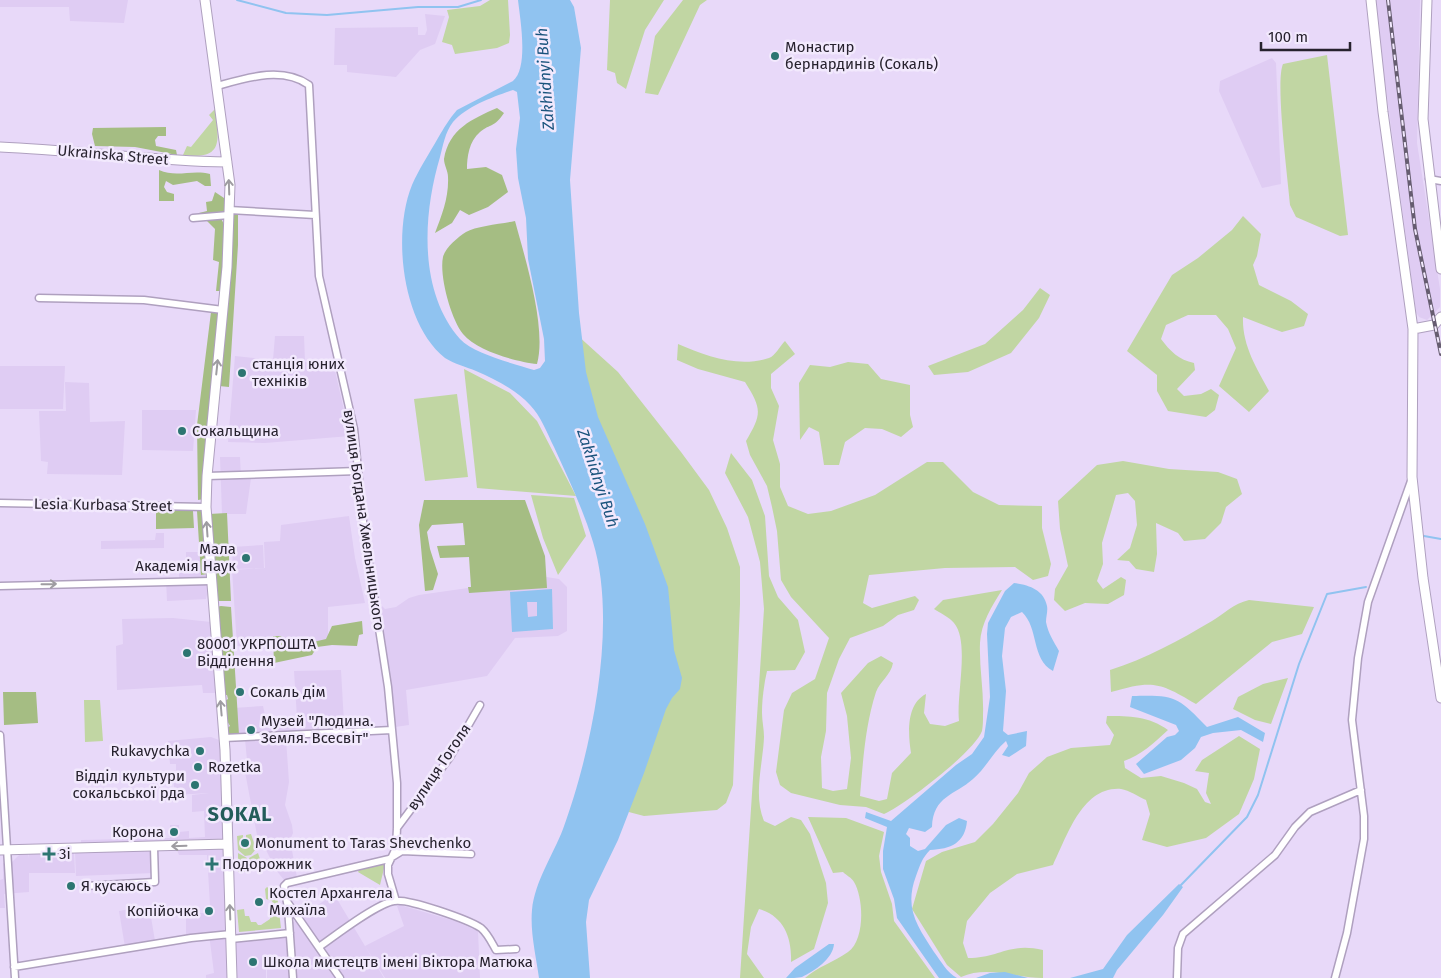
<svg xmlns="http://www.w3.org/2000/svg" width="1441" height="978" font-family="'Fira Sans',sans-serif">
  <rect width="100%" height="100%" fill="#e8d9f9"/>
  <path fill="#dfccf3" d="M0 0H128L124 23 70 21 69 7H0Z
    M1374 0H1420L1417 143 1440 289V307L1427 320 1419 317 1416 312Z
    M425 14 445 16 435 44 420 50 396 77 347 72V65H334L335 28 418 27V35H425L427 30Z
    M1272 58 1276 63 1281 184 1262 188 1219 91 1220 81Z
    M275 336H304L305 362H333L350 436 265 443 228 442 235 356 273 360Z
    M0 366H65L63 409H0Z
    M65 382 89 383 90 422 125 421 122 475 47 474 48 462 41 461 39 411H66Z
    M142 410H196L193 451 142 450Z
    M220 457H240L241 478H251L246 514H222Z
    M349 516 355 558 365 603 328 607V641L237 646 232 570 265 568 264 542 280 541 281 525Z
    M156 533H164V548L101 549V541L155 540Z
    M263 545 264 568 233 569 232 547Z
    M186 552H205L208 591 206 599 167 601 166 579H179V571H186Z
    M546 577 559 579 567 587V631L558 636 515 638 487 676 406 690 409 725 395 727 381 605 385 609 396 607 409 598 419 595Z
    M173 618 211 622 216 693H203L202 685 117 690 116 646 123 644 122 619Z
    M341 670 344 723 319 725V730L268 734 269 740 286 739 289 782 285 805 292 825 293 833 290 840 297 877 284 880 276 870 265 848 262 836 257 835 245 772 256 774 255 771H248L245 739 235 740 233 708 263 706 268 729V719L297 718 294 671Z
    M211 737 219 740H230L234 880H228L235 942 287 937 289 962 296 961 292 923 334 894 384 978H267V965L276 963 266 964V978H206V975L214 973 209 934 216 933 186 936V913H206L210 905 207 855H179L177 850 159 851 152 856 154 873 76 876 75 852H81V840L170 838V825H179V832L189 831V838L205 837 204 811 192 812V795L209 793 175 795 173 778 180 777H176V764H170L168 741Z
    M74 852 75 873H29V863V892L4 894 5 908H0V880L3 879V863L12 862 21 853H28L29 858V853Z
    M149 905 155 941 125 947 119 911Z
    M400 905 455 921 478 931 480 978H385L365 946 404 926 397 906Z"/>
  <path fill="#c1d6a3" d="M490 0H508L510 35 509 43 497 48 455 54 452 45 442 42 449 17 447 10 480 6Z
    M610 0H664L645 30 626 89 617 83 615 73 607 70Z
    M683 0H707L700 5 658 95 645 93 655 36Z
    M1327 55 1348 235 1340 236 1296 217 1290 205C1288 179 1275 82 1283 64Z
    M215 109C219 141 224 160 183 155L187 146 191 147 213 120 209 115Z
    M1243 216 1261 234 1257 256 1253 265 1259 285 1291 301 1308 314 1304 326 1282 332 1243 317C1242 345 1256 367 1269 391L1249 412 1219 386 1236 348 1228 329 1216 315H1188L1166 325 1161 339C1170 351 1179 360 1194 363L1195 370 1177 389 1184 396 1201 394 1211 389 1219 395 1215 410 1206 417 1168 411 1157 391V375L1127 351 1172 275 1198 258 1232 230Z
    M1040 288 1050 295 1039 318 1011 353 968 372 934 375 928 366 985 344 1023 310Z
    M576 334 618 372 681 452 709 490 727 528 740 567V604L733 785 726 803 717 810 644 816 625 811 589 413Z
    M785 341 795 354 771 374V388L779 406 773 440 780 464V487L788 506 808 514 831 511 875 495 927 462H943L973 492 999 505 1042 506V528L1051 564 1048 576 1033 580 1015 567 945 568 869 575 863 603 872 608 915 596 919 600 914 610 898 615 883 626 850 638 839 659 827 693 826 731 821 757 822 788 833 791 847 789 851 758 847 716 841 693 868 663 881 656 893 663C891 675 880 681 876 692 865 726 863 762 860 796L879 801 887 799 892 773 911 753C908 734 906 704 926 694L924 713 930 724 945 726 959 721C956 695 970 642 954 623 949 617 940 613 934 609L943 600 1002 590C992 606 981 623 980 643 979 667 984 691 983 715 983 720 983 726 982 731 975 751 905 805 884 814L866 807 840 805 791 793 780 785 776 772 784 710 792 693 815 679 829 638 791 597 781 580 777 531 772 507 767 486 750 455 746 441C762 414 762 409 745 382L698 369 677 360 678 344C706 356 738 368 769 358 775 356 780 346 785 341Z
    M848 362 868 364 881 379 910 385V415L913 427 901 437 882 429 865 428 845 442 839 465H824L819 432 809 427 800 440 799 383 810 365 830 367Z
    M464 369 510 393 537 421 576 496 477 488Z
    M457 394 468 477 425 481 414 399Z
    M731 453 752 480 765 516 769 576 778 597 798 620 805 652 795 670 767 671C764 684 762 699 762 713 762 721 764 729 764 737 763 764 753 795 764 821L775 826 791 817 801 820 810 834 826 883 828 903 814 949 791 962C792 938 784 916 759 909L751 927 747 954 764 978H740L764 609 760 562 748 517 725 473Z
    M1123 461 1169 469 1218 472 1237 479 1242 494 1226 507 1221 523 1205 539 1184 541 1178 533 1156 523 1157 554 1154 572 1136 569 1129 561 1117 560 1130 548 1137 525 1135 501 1128 493 1116 495 1102 543 1103 564 1097 581 1103 589 1121 577 1126 580 1124 595 1108 604 1085 603 1065 611 1054 600 1055 589 1068 566 1060 529 1058 501 1097 465Z
    M531 495 574 498 586 536 558 575 543 538Z
    M1249 600 1314 607 1302 634 1272 642 1196 704C1159 682 1153 680 1111 692L1110 670C1145 659 1180 640 1212 621 1225 613 1233 604 1249 600Z
    M1288 678 1271 724 1255 720 1233 709 1238 697 1263 684Z
    M84 700H100L103 741 85 742Z
    M1107 716C1129 716 1149 716 1168 730 1154 743 1141 755 1124 761L1125 768 1141 778 1161 776 1184 783 1197 789 1205 802 1211 804 1206 793 1209 773 1195 771 1202 760 1239 736 1260 749 1254 779 1239 814 1206 838 1167 847 1142 840 1150 814 1146 800C1139 797 1129 790 1121 789 1082 786 1067 837 1053 865L1017 874 990 893 967 921 963 943 968 958C999 958 1009 942 1043 950V978C1016 978 987 965 961 977L947 965 912 909 926 861 942 852 975 842 993 824 1018 793 1029 773 1047 757 1071 748 1110 745 1114 735 1106 723Z
    M808 817 846 818 884 832 879 856 881 872 892 904 894 921 935 978H805C817 967 834 962 848 952 865 940 864 899 854 882 852 878 846 875 843 872L833 873Z
    M251 834 256 849 251 855 245 856 238 850 237 836 243 835V839L240 840 241 848 250 847V839H246V835Z
    M238 853 247 858 248 866 245 872H238Z
    M258 853 263 868 257 870 251 866 249 858Z
    M385 864 380 885 358 872 360 868Z
    M267 887 277 894 281 928 239 932 237 910 244 909 245 916H249L251 922H256L258 925H261L270 919 271 908 274 907 272 901 266 899 265 889Z"/>
  <path fill="#a5bd83" d="M497 108 504 113C494 128 491 123 480 132 469 141 467 157 467 169L486 167 502 175 508 192 488 207 469 215 460 210 452 223 435 233C442 215 449 197 448 177 448 171 444 165 444 159 449 129 472 119 497 108Z
    M166 127V136H158L155 140 156 146 176 150 177 155 135 147 95 146 92 134 93 128Z
    M159 170C177 178 192 169 210 174L211 186H205L197 181 173 185 166 181 164 187 167 192 174 194V201H159Z
    M215 192 227 200V211L222 213 221 218 226 229 222 291H216L219 262 213 260 215 229 199 213 207 211 206 202 212 201Z
    M234 213H238V245L229 387 219 386Z
    M515 221C525 258 547 328 537 364 517 362 477 351 463 334 451 319 439 276 443 257 445 248 458 237 466 232 476 226 502 224 515 221Z
    M211 312H219L204 499 198 500 197 425Z
    M424 500H525L545 556 547 588 469 593 468 587H471L469 557 440 558 437 546 465 545 463 523 432 525 427 532 430 549 438 574 433 590 425 591 419 525Z
    M156 510 193 511 194 528 156 529Z
    M203 510 207 574 201 575 197 511Z
    M227 513 231 601H216L209 514Z
    M221 606 231 607 239 735 227 734V728L230 726 226 719 225 701 228 699 227 695H224L216 607Z
    M362 621 363 634 359 635 357 646 332 645 317 647 312 655 274 663 273 636H281L287 645 305 644 326 639 332 626Z
    M3 692H36L38 723 4 725Z"/>
  <path fill="#90c3f0" fill-rule="evenodd" d="M518 0H570L574 7 581 48 570 180 579 313 586 372 598 417 645 524 668 587 674 650 682 678 680 689 672 698 666 709 644 773 618 840 589 900 586 922 590 978H539C536 956 530 932 532 910 535 881 553 855 563 829 592 750 618 623 593 542 583 509 568 478 554 447 547 433 541 416 530 405 516 390 495 379 476 371 467 367 454 364 445 358 402 324 392 234 412 185 419 169 429 154 438 138 444 128 449 119 457 110L513 81C529 68 520 18 518 0ZM513 90 517 92 520 118 516 149 518 178 526 218 528 259 544 339 545 361 540 368 534 370C515 364 474 354 460 339 418 291 423 214 440 157 443 146 445 132 453 122 467 106 493 97 513 90Z
    M1014 583C1029 585 1044 590 1047 606 1048 611 1046 617 1046 622 1048 633 1054 642 1059 651L1053 671C1031 659 1039 628 1022 612L1011 617 1005 628 1002 656 1006 691 1003 731 1008 735 1027 731 1026 746 1009 757 1002 755 1008 746 1006 741C993 752 986 768 973 779 955 795 933 796 932 827L925 832 909 828 906 834 910 838V846L918 851 925 849 946 825 959 818 967 821C965 843 951 849 930 850 922 858 920 865 916 876 904 908 917 926 934 952 941 961 947 973 957 978H939L897 918 894 899 883 869V851L887 827 865 818 866 812 891 821 956 765 972 754 984 737 990 697 987 634 988 623 1005 591Z
    M552 589 553 629 512 632 510 592ZM537 602V616L528 617 527 602Z
    M1132 696C1175 695 1177 696 1207 727L1238 717 1265 733 1263 742 1241 730 1213 733 1201 737 1195 748 1181 760 1144 774 1136 764 1167 737 1175 735 1179 731 1176 725 1130 707Z
    M1179 884 1183 887 1163 915 1117 970 1113 978H1070L1103 969 1127 935Z
    M829 944H834C833 959 814 971 802 977 798 978 790 978 786 978L795 968Z
    M1005 972 1028 978H976L990 973Z"/>
  <g fill="none" stroke-linecap="round" stroke-linejoin="round">
    <path stroke="#90c3f0" stroke-width="2" d="M237 0 286 13 327 15 418 7H458L481 0
      M1424 536 1441 539
      M1181 885 1247 817 1258 795 1299 664 1327 594 1366 587"/>
    <defs>
      <path id="minor" d="M217 86C246 78 282 66 309 85L319 276 354 429 364 531 388 687 397 783V828L396 848 388 865V874L396 901
        M1429 179 1441 181
        M229 210 315 215
        M193 218 229 215
        M39 298 144 300 223 310
        M207 476 358 471
        M0 503 206 507
        M0 586 211 581
        M0 735 15 978
        M224 738 392 730
        M397 828 450 757 480 705
        M85 886 155 882 154 847
        M288 903 340 978
        M231 939 290 933
        M319 947C336 935 376 904 394 901 408 898 469 920 481 928 488 934 492 943 496 950L516 949
        M14 967 191 938 231 934
        M293 978 288 908 284 886 287 883 389 859 402 851 471 854
        M1177 978 1178 948 1183 934 1275 855 1295 827 1310 812 1361 790
        M1335 978 1347 933 1364 839V816L1352 720 1358 658 1368 602 1411 481"/>
      <path id="tertiary" d="M205 0 230 185 227 267 207 476 206 507 225 750 232 978
        M1371 0 1383 112 1413 329 1412 477 1423 578 1441 698
        M1427 0 1423 119 1441 269
        M0 147C76 150 151 161 227 162
        M1413 329 1434 325 1441 317
        M0 850 228 844"/>
    </defs>
    <use href="#minor" stroke="#afa0bf" stroke-width="9"/>
    <use href="#tertiary" stroke="#afa0bf" stroke-width="11"/>
    <use href="#minor" stroke="#fff" stroke-width="6"/>
    <use href="#tertiary" stroke="#fff" stroke-width="9"/>
    <defs>
      <path id="rail" d="M1388 0 1415 229 1441 354"/>
    </defs>
    <use href="#rail" stroke="#665d70" stroke-width="4"/>
    <use href="#rail" stroke="#f2e9fd" stroke-width="2" stroke-dasharray="5.5" stroke-linecap="butt"/>
  </g>
  <defs><path id="oneway-shaft" d="M-6 0H5M1.5-3L5.5 0L1.5 3" fill="none" stroke-width="1.6" stroke-linecap="round" stroke-linejoin="round" transform="scale(1.25)"/></defs>
  <g stroke="#9e9ca1">
    <use href="#oneway-shaft" transform="translate(229 187) rotate(-92)"/>
    <use href="#oneway-shaft" transform="translate(217 367) rotate(-84)"/>
    <use href="#oneway-shaft" transform="translate(207 529) rotate(-94)"/>
    <use href="#oneway-shaft" transform="translate(49 584) rotate(-1)"/>
    <use href="#oneway-shaft" transform="translate(221 708) rotate(-95)"/>
    <use href="#oneway-shaft" transform="translate(179 846) rotate(178)"/>
    <use href="#oneway-shaft" transform="translate(230 912) rotate(-92)"/>
  </g>
  <g fill="#2c7571" stroke="#f2e9fd" stroke-width="2">
    <circle cx="775" cy="56" r="5"/>
    <circle cx="242" cy="373" r="5"/>
    <circle cx="182" cy="431" r="5"/>
    <circle cx="246" cy="558" r="5"/>
    <circle cx="187" cy="653" r="5"/>
    <circle cx="240" cy="692" r="5"/>
    <circle cx="251" cy="730" r="5"/>
    <circle cx="200" cy="751" r="5"/>
    <circle cx="198" cy="767" r="5"/>
    <circle cx="195" cy="785" r="5"/>
    <circle cx="174" cy="832" r="5"/>
    <circle cx="245" cy="843" r="5"/>
    <path d="M46.5 846.5h5v5h5v5h-5v5h-5v-5h-5v-5h5z"/>
    <path d="M209.5 856.5h5v5h5v5h-5v5h-5v-5h-5v-5h5z"/>
    <circle cx="71" cy="886" r="5"/>
    <circle cx="259" cy="902" r="5"/>
    <circle cx="209" cy="911" r="5"/>
    <circle cx="253" cy="962" r="5"/>
  </g>
  <g text-anchor="middle" dominant-baseline="central" stroke-width="5" stroke-linejoin="round" paint-order="stroke">
    <g font-size="15" fill="#27222e" stroke="#f2e9fd" text-anchor="start">
      <text x="785" y="47">Монастир<tspan x="785" dy="17">бернардинів (Сокаль)</tspan></text>
      <text x="252" y="364">станція юних<tspan x="252" dy="17">техніків</tspan></text>
      <text x="192" y="431">Сокальщина</text>
      <text x="236" y="549" text-anchor="end">Мала<tspan x="236" dy="17">Академія Наук</tspan></text>
      <text x="197" y="644">80001 УКРПОШТА<tspan x="197" dy="17">Відділення</tspan></text>
      <text x="250" y="692">Сокаль дім</text>
      <text x="261" y="721">Музей "Людина.<tspan x="261" dy="17">Земля. Всесвіт"</tspan></text>
      <text x="190" y="751" text-anchor="end">Rukavychka</text>
      <text x="208" y="767">Rozetka</text>
      <text x="185" y="776" text-anchor="end">Відділ культури<tspan x="185" dy="17">сокальської рда</tspan></text>
      <text x="164" y="832" text-anchor="end">Корона</text>
      <text x="255" y="843">Monument to Taras Shevchenko</text>
      <text x="59" y="854">3і</text>
      <text x="222" y="864">Подорожник</text>
      <text x="81" y="886">Я кусаюсь</text>
      <text x="269" y="893">Костел Архангела<tspan x="269" dy="17">Михаїла</tspan></text>
      <text x="199" y="911" text-anchor="end">Копійочка</text>
      <text x="263" y="962">Школа мистецтв імені Віктора Матюка</text>
    </g>
    <g font-size="15" fill="#27222e" stroke="#f2e9fd">
      <text transform="translate(113 155) rotate(5)">Ukrainska Street</text>
      <text transform="translate(103 505) rotate(1)">Lesia Kurbasa Street</text>
      <text transform="translate(364 520) rotate(82)">вулиця Богдана Хмельницького</text>
      <text transform="translate(439 767) rotate(-56)">вулиця Гоголя</text>
    </g>
    <g font-size="16" font-style="italic" fill="#1a537d" stroke="#f2e9fd">
      <text transform="translate(545 79) rotate(-94)">Zakhidnyi Buh</text>
      <text transform="translate(598 478) rotate(72)">Zakhidnyi Buh</text>
    </g>
    <g font-size="20" font-weight="bold" letter-spacing="1" fill="#235d5a" stroke="#f2e9fd">
      <text x="240" y="814">SOKAL</text>
    </g>
  </g>
  <path d="M1261 42v8h89v-8" fill="none" stroke="#27222e" stroke-width="2.5"/>
  <text x="1268" y="42" font-size="15" fill="#27222e" stroke="#f2e9fd" stroke-width="4" paint-order="stroke">100 m</text>
</svg>
